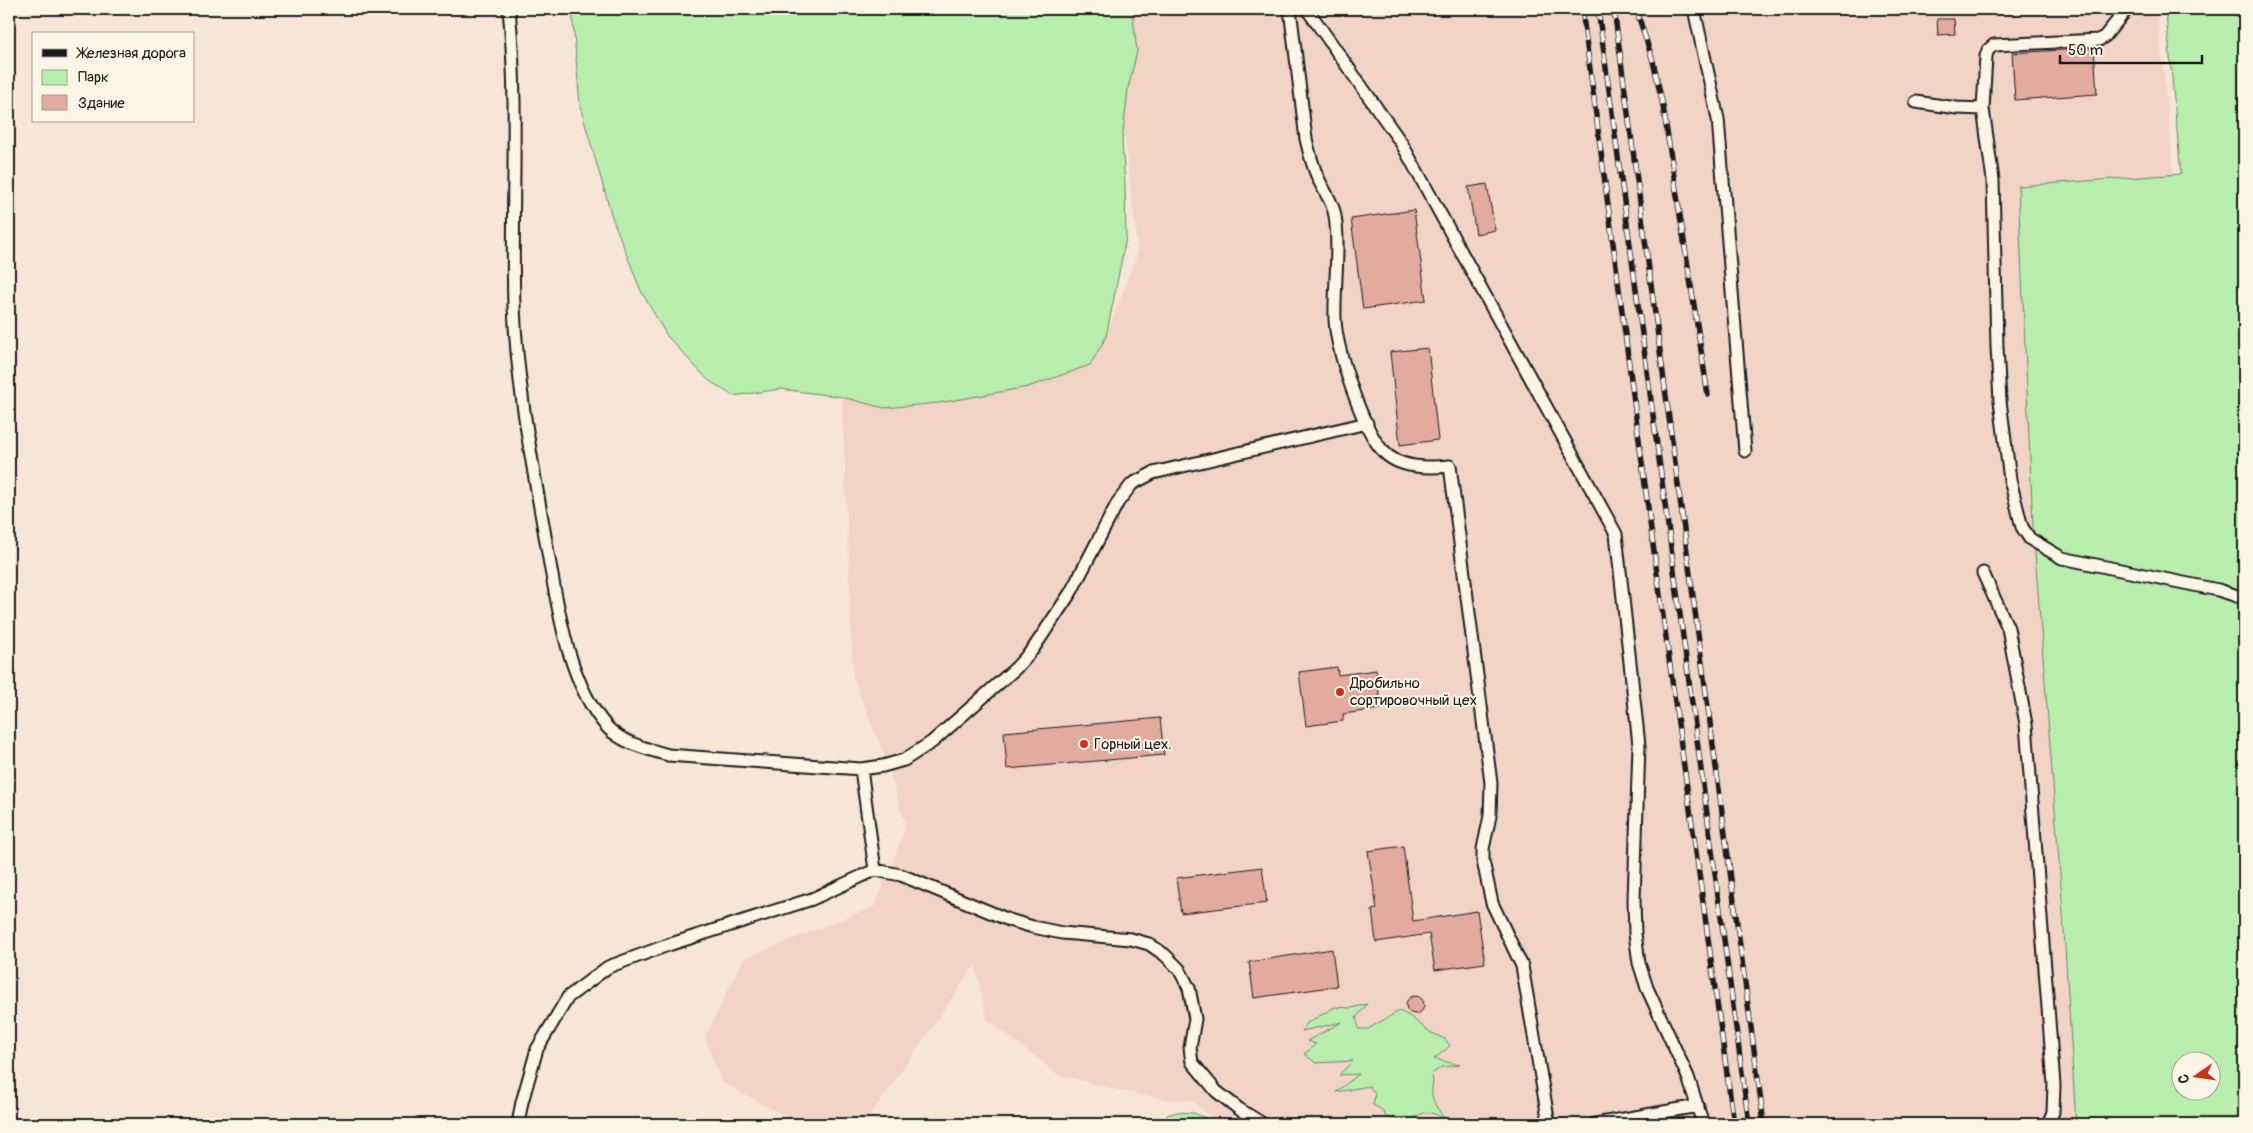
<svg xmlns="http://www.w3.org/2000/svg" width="2253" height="1133" font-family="Pangolin,sans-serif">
  <rect width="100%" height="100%" fill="#f7e6d7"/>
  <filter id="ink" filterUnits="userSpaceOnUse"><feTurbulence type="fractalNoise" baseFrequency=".02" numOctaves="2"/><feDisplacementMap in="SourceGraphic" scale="10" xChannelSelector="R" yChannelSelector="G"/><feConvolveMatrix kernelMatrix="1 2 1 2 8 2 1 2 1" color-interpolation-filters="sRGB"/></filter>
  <g filter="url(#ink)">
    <path fill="#f1d4c6" d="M1110 9H2149L2158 18 2173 163 2175 249 2051 761 2076 1124H1220L1190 1100 1163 1099 1117 1090 1057 1074 987 1019 975 965 869 1118 858 1124H801L721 1082 705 1037 743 959 875 906 906 827 887 763 853 677 842 397 884 408 939 403 1090 365 1106 337 1138 252Z"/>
    <path fill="#b9eeaf" stroke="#6a8566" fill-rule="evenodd" d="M572 9H1132L1137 51 1128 89 1122 142 1125 184 1126 238 1106 337 1090 365 1028 387 939 403 884 408 842 397 780 389 733 396 708 380 667 336 641 291 612 217 580 106Z
      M2204 9H2244V1124H2076L2062 900 2033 528 2018 186 2181 174 2166 14ZM2180 1060H2210V1090H2180Z
      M1367 1004 1356 1018 1359 1029H1368L1399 1011 1408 1015 1430 1032 1445 1039 1450 1046 1434 1059 1460 1065 1442 1067 1431 1074C1435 1082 1431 1086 1432 1094 1433 1104 1440 1112 1445 1120 1428 1108 1423 1112 1407 1122L1386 1117 1382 1110 1373 1105 1375 1094 1369 1086 1336 1092 1359 1074 1339 1075 1353 1061 1316 1063 1304 1054 1316 1044 1307 1041 1342 1022 1302 1031 1307 1023 1335 1007 1351 1008Z
      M1177 1112 1194 1113 1210 1120 1212 1124H1161L1167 1115Z"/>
    <path fill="#e3aaa0" stroke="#1c1c1c" d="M1937 19H1954L1955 34 1938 35Z
      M2094 48 2097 94 2015 100 2012 53Z
      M1487 184 1495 230 1476 234 1468 187Z
      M1414 210 1426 300 1363 309 1351 219Z
      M1428 348 1438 440 1400 445 1390 352Z
      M1337 667 1338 675 1376 670 1381 709 1343 714V721L1306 726 1299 672Z
      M1160 718 1164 755 1007 769 1004 732Z
      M1403 846 1413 921 1477 911 1485 963 1435 970 1429 934 1376 942 1372 910 1377 909 1368 851Z
      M1262 867 1267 903 1181 913 1176 878Z
      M1332 949 1337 986 1254 998 1249 962Z
      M1406 1005a9 9 0 1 1 18 0a9 9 0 1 1-18 0Z"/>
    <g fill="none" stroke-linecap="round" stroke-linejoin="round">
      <defs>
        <path id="service" d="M509 9C519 108 511 207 514 306 517 390 534 471 548 553 558 608 568 683 607 727 622 743 647 749 668 755L861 769 875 870
          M1290 9 1306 139C1309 152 1312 165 1318 178 1324 192 1333 201 1335 216 1340 246 1334 287 1335 319 1336 349 1362 427 1382 450 1398 469 1428 468 1450 466L1491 783 1490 816 1483 849V861L1492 903 1522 966 1549 1124
          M1307 9 1402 144 1616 534 1639 745 1634 900 1635 934 1639 963 1647 988 1688 1077 1703 1124
          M1694 9 1718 119 1745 451
          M2127 9 2105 36 2099 40 1994 45 1988 50 1986 56 1983 109 1993 180 1997 347 2000 401 2010 480 2022 527 2030 539 2062 558 2218 590 2244 598
          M1916 102 1957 108 1983 109
          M1983 573 2008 628 2026 724 2054 1085 2053 1112 2048 1124
          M861 769 883 766 904 760 932 742 1016 668 1033 649 1071 592 1118 502 1132 484 1153 473 1367 423
          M518 1124 522 1102 537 1049 568 997 608 967 668 945 812 899 875 870 901 875 1009 920 1033 927 1062 933 1131 939 1149 944 1165 955 1179 969 1189 988 1195 1019 1190 1048 1192 1062 1216 1091 1239 1109 1263 1124
          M1595 1124 1698 1106"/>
      </defs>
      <use href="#service" stroke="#1c1c1c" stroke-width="15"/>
      <use href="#service" stroke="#fcf5e5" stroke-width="11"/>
      <defs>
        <path id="rail" d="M1582 9 1651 530 1734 1124
          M1598 9 1749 1124
          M1614 9 1764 1124
          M1636 9 1653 61 1663 106 1708 395"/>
      </defs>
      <use href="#rail" stroke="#1c1c1c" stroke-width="5.5"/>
      <use href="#rail" stroke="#fcf5e5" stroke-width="4" stroke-dasharray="11" stroke-linecap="butt"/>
    </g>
  </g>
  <g fill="#c8321e" stroke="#fcf5e5" stroke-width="2">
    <circle cx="1340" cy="692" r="5"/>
    <circle cx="1084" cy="744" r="5"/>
  </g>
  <g text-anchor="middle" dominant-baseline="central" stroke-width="4" stroke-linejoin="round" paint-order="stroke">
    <g font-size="15" fill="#1c1c1c" stroke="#fcf5e5" text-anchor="start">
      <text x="1350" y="683">Дробильно<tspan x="1350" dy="17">сортировочный цех</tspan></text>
      <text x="1094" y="744">Горный цех.</text>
    </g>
  </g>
  <rect width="2253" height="1133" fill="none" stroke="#fcf5e5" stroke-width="30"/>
  <rect x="15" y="15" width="2223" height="1103" fill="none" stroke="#1c1c1c" stroke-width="2" filter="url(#ink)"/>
  <rect x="32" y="32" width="162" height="90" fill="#fcf5e5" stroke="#a29e95"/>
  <rect x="42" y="49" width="25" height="8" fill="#1c1c1c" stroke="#a29e95"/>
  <text x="78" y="58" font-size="15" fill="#1c1c1c">Железная дорога</text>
  <rect x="42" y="70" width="25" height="15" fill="#b9eeaf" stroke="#a29e95"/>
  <text x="78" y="82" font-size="15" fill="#1c1c1c">Парк</text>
  <rect x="42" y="95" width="25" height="15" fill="#e3aaa0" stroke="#a29e95"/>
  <text x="78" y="108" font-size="15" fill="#1c1c1c">Здание</text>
  <g transform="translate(2196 1076) rotate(257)"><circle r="24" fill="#fcf5e5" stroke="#a29e95"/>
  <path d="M0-4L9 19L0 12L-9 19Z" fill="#c8321e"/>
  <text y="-8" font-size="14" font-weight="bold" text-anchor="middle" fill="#1c1c1c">С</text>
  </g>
  <path d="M2060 55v8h142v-8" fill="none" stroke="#1c1c1c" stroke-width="2.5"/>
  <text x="2068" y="55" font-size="15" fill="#1c1c1c" stroke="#fcf5e5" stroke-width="4" paint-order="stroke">50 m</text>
</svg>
